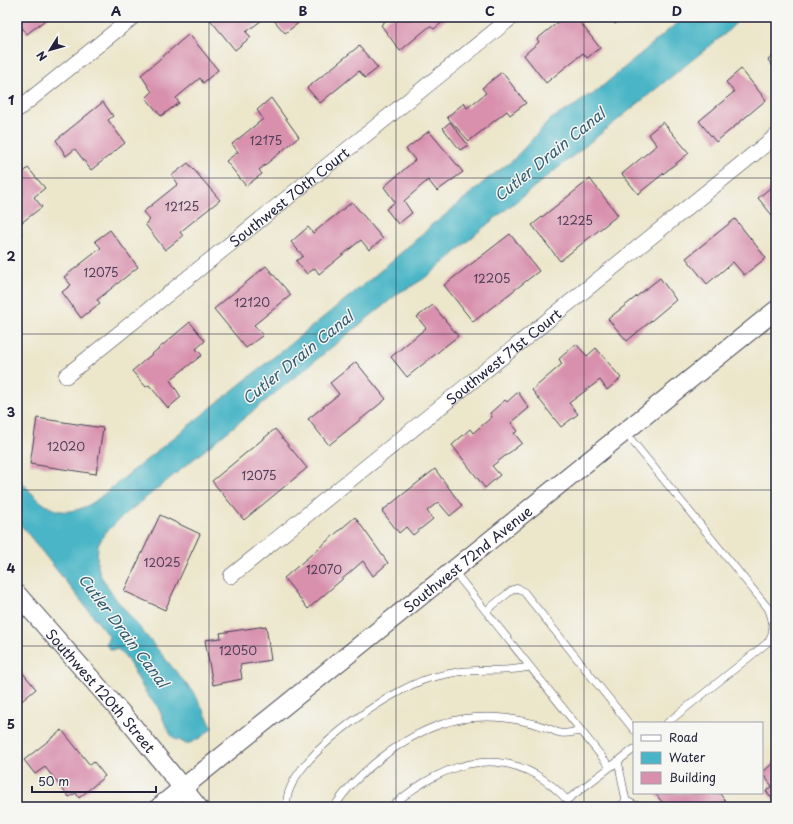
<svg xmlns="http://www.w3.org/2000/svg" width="793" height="824" font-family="'Playpen Sans',sans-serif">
  <rect width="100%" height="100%" fill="#f6f6f2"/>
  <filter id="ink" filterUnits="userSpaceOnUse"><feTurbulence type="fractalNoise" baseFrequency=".025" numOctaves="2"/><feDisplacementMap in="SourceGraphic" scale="8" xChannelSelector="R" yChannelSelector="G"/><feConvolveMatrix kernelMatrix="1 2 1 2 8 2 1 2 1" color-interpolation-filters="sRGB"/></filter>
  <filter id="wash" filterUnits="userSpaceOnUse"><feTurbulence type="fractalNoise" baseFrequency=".012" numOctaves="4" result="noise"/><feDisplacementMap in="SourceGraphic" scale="16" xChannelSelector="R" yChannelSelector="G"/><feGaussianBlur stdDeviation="0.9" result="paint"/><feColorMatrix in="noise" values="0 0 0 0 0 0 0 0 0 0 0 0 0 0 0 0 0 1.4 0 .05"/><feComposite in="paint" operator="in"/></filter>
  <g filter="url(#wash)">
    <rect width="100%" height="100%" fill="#ece6cb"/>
    <path fill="#4ab5c6" stroke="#366c80" d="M684 17H742L726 33C645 97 565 163 484 227 457 249 433 278 400 292L122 517 104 534 98 545 97 562 100 575 116 599 196 696 212 727C207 735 194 742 186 744L179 740H176C165 731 164 717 157 706 154 702 150 699 147 694 140 685 127 653 117 649L111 650 106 645 109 636 17 520V476C40 504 57 524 94 502L372 278 426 231 432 224 438 221 486 180 512 161 551 119 577 104 587 96 592 95Z"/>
    <g id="blocks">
      <path fill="#d890ad" d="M17 17H49L27 34 17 21Z
        M208 17H266L246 32 251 37 235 50Z
        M271 17H302L304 19 285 33Z
        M390 17H449L434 29 430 26 400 51 381 25Z
        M570 17H576L600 48 587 58 583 53 546 83 524 55 539 42 537 39 562 19 564 22Z
        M610 17H624L615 24Z
        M189 34 218 70 203 83 200 78 176 98 179 103 161 116 146 98 152 92 141 75Z
        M359 46 378 68 365 78 359 71 320 103 307 88Z
        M776 53V70L768 60Z
        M741 69 766 100 716 142 699 121 734 92 726 82Z
        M502 72 526 103 510 115 507 111 469 141 447 117 464 103 467 108 486 93 482 88Z
        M271 98 299 137 259 170 262 174 246 186 226 161 238 152 232 144 263 119 257 110Z
        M103 102 113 116 108 120 125 143 91 170 75 149 66 156 56 140Z
        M450 122 468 145 460 150 443 128Z
        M663 122 689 153 638 194 622 174 657 145 648 134Z
        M429 131 463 172 437 191 428 180 404 201 412 213 398 224 386 209 395 202 384 187 415 160 406 149Z
        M188 163 220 200 180 232 183 236 165 250 145 224 150 220 143 212 178 184 172 175Z
        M28 168 45 188 34 197 42 207 17 226V178Z
        M590 179 618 215 560 261 532 225Z
        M776 183V220L758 198Z
        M352 202 383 239 369 250 361 240 319 274 315 268 307 274 296 261 303 256 291 242 308 227 313 233Z
        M735 219 766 258 744 275 733 262 707 284 686 258Z
        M17 226 22 234 17 238Z
        M110 230 138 267 97 300 100 303 81 318 62 292 71 285 64 277 101 248 95 241Z
        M510 234 539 271 473 322 444 285Z
        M266 266 291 295 254 325 263 335 246 348 214 309Z
        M660 278 676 300 627 341 608 319Z
        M433 305 458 336 407 377 391 357 426 328 417 317Z
        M190 322 205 341 196 349 202 355 170 380 181 397 168 408 149 385 146 387 132 371Z
        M576 344 587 356 596 348 621 378 607 390 600 380 569 403 578 414 561 427 532 390 562 364 559 359Z
        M356 362 386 399 329 445 308 419 339 394 330 383Z
        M518 392 529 408 511 423 518 431 514 433 522 443 492 466 500 475 485 488 452 445 470 429 473 433 492 417 490 413 505 400 507 402Z
        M37 418 103 428 96 474 30 464Z
        M275 429 307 468 244 520 212 481Z
        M435 469 462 506 450 516 438 502 427 511 433 519 413 535 406 527 399 533 382 511Z
        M160 515 200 534 165 610 124 591Z
        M355 517 388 563 373 576 363 561 308 609 284 578Z
        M266 626 271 660 240 665 242 679 213 685 205 640 221 638 220 633Z
        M17 666 36 689 17 705Z
        M62 730 90 765 94 762 105 776 79 798 76 793 69 797 45 767 35 774 24 760Z
        M776 760V803L766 791 772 786 762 773Z
        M655 793H722L720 794 730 807H666Z"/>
    </g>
  </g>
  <g filter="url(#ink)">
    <use href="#blocks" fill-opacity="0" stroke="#403f51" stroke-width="1"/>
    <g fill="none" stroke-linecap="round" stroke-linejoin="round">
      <defs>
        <path id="service" d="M625 432 768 608C773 620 776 632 767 643L667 723
          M453 570 610 767
          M486 611 512 590 518 588 524 592 634 730
          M771 639 776 646
          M618 761 626 801
          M626 801 640 807
          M287 807C281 762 391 689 430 678 442 675 454 672 466 671 488 669 508 672 529 667
          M334 807C356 773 404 736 442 724 462 717 484 716 505 718 520 720 534 723 547 728 552 729 557 733 561 733 567 734 574 732 580 731
          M391 807C447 758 511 740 567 800L634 749
          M619 807 626 801"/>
        <g id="minor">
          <path d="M17 110 133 17"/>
          <path id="s1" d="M66 376 512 17"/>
          <path id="s2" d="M231 576 776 136"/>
        </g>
        <g id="tertiary">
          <path id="s3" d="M17 594 132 725 198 807"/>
          <path id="s4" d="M159 807 776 310"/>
        </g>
      </defs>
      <use href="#service" stroke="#403f51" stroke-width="8"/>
      <use href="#minor" stroke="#403f51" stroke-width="16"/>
      <use href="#tertiary" stroke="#403f51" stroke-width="20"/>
      <use href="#service" stroke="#fff" stroke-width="7"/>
      <use href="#minor" stroke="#fff" stroke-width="15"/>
      <use href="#tertiary" stroke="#fff" stroke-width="18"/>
    </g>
  </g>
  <path fill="none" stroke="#22223b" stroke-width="1" stroke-opacity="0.55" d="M209 17V807M396 17V807M584 17V807M17 178H776M17 334H776M17 490H776M17 646H776"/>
  <g text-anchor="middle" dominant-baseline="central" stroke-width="3" stroke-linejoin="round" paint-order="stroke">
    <g font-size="12" fill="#503e58">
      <text x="266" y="140">12175</text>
      <text x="182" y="206">12125</text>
      <text x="575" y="220">12225</text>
      <text x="101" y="272">12075</text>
      <text x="492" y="278">12205</text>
      <text x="252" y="302">12120</text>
      <text x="66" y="446">12020</text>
      <text x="259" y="475">12075</text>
      <text x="162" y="562">12025</text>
      <text x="324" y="569">12070</text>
      <text x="238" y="650">12050</text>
    </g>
    <g font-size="14" fill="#22223b" stroke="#f6f6f2">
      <text stroke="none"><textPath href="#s1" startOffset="286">Southwest 70th Court</textPath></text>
      <text stroke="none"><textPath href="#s2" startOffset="350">Southwest 71st Court</textPath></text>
      <text stroke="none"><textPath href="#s4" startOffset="396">Southwest 72nd Avenue</textPath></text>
      <text stroke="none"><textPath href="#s3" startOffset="128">Southwest 120th Street</textPath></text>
    </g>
    <g font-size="15" font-style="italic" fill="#325d73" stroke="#f6f6f2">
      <text transform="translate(549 154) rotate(-39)">Cutler Drain Canal</text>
      <text transform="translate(297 357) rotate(-39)">Cutler Drain Canal</text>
      <text transform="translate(124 630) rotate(53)">Cutler Drain Canal</text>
    </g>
  </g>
  <rect width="793" height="824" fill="none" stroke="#f6f6f2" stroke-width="44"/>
  <rect x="633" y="722" width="130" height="72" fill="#f6f6f2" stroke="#a1a1a9"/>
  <rect x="641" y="735" width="20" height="6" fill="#ffffff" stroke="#a1a1a9"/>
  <text x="669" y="742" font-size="12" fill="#22223b">Road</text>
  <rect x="641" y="752" width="20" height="12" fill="#4ab5c6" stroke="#a1a1a9"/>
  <text x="669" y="762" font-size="12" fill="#22223b">Water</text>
  <rect x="641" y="772" width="20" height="12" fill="#d890ad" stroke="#a1a1a9"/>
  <text x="669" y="782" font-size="12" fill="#22223b">Building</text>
  <g transform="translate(50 50) rotate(233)" stroke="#f6f6f2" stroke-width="3" paint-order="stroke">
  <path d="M0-3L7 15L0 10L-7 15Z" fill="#22223b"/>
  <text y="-6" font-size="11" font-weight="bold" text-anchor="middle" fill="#22223b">N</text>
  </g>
  <path d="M32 786v6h124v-6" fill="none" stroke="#22223b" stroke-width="2"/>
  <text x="38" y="786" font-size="12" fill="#22223b" stroke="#f6f6f2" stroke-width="3" paint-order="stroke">50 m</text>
  <rect x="22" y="22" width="749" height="780" fill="none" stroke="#22223b" stroke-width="1.5"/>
  <g font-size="13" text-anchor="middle" font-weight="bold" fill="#22223b">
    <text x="116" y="16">A</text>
    <text x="303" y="16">B</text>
    <text x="490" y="16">C</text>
    <text x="677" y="16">D</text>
    <text x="11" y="105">1</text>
    <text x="11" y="261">2</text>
    <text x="11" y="417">3</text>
    <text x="11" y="573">4</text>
    <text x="11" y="729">5</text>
  </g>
</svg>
